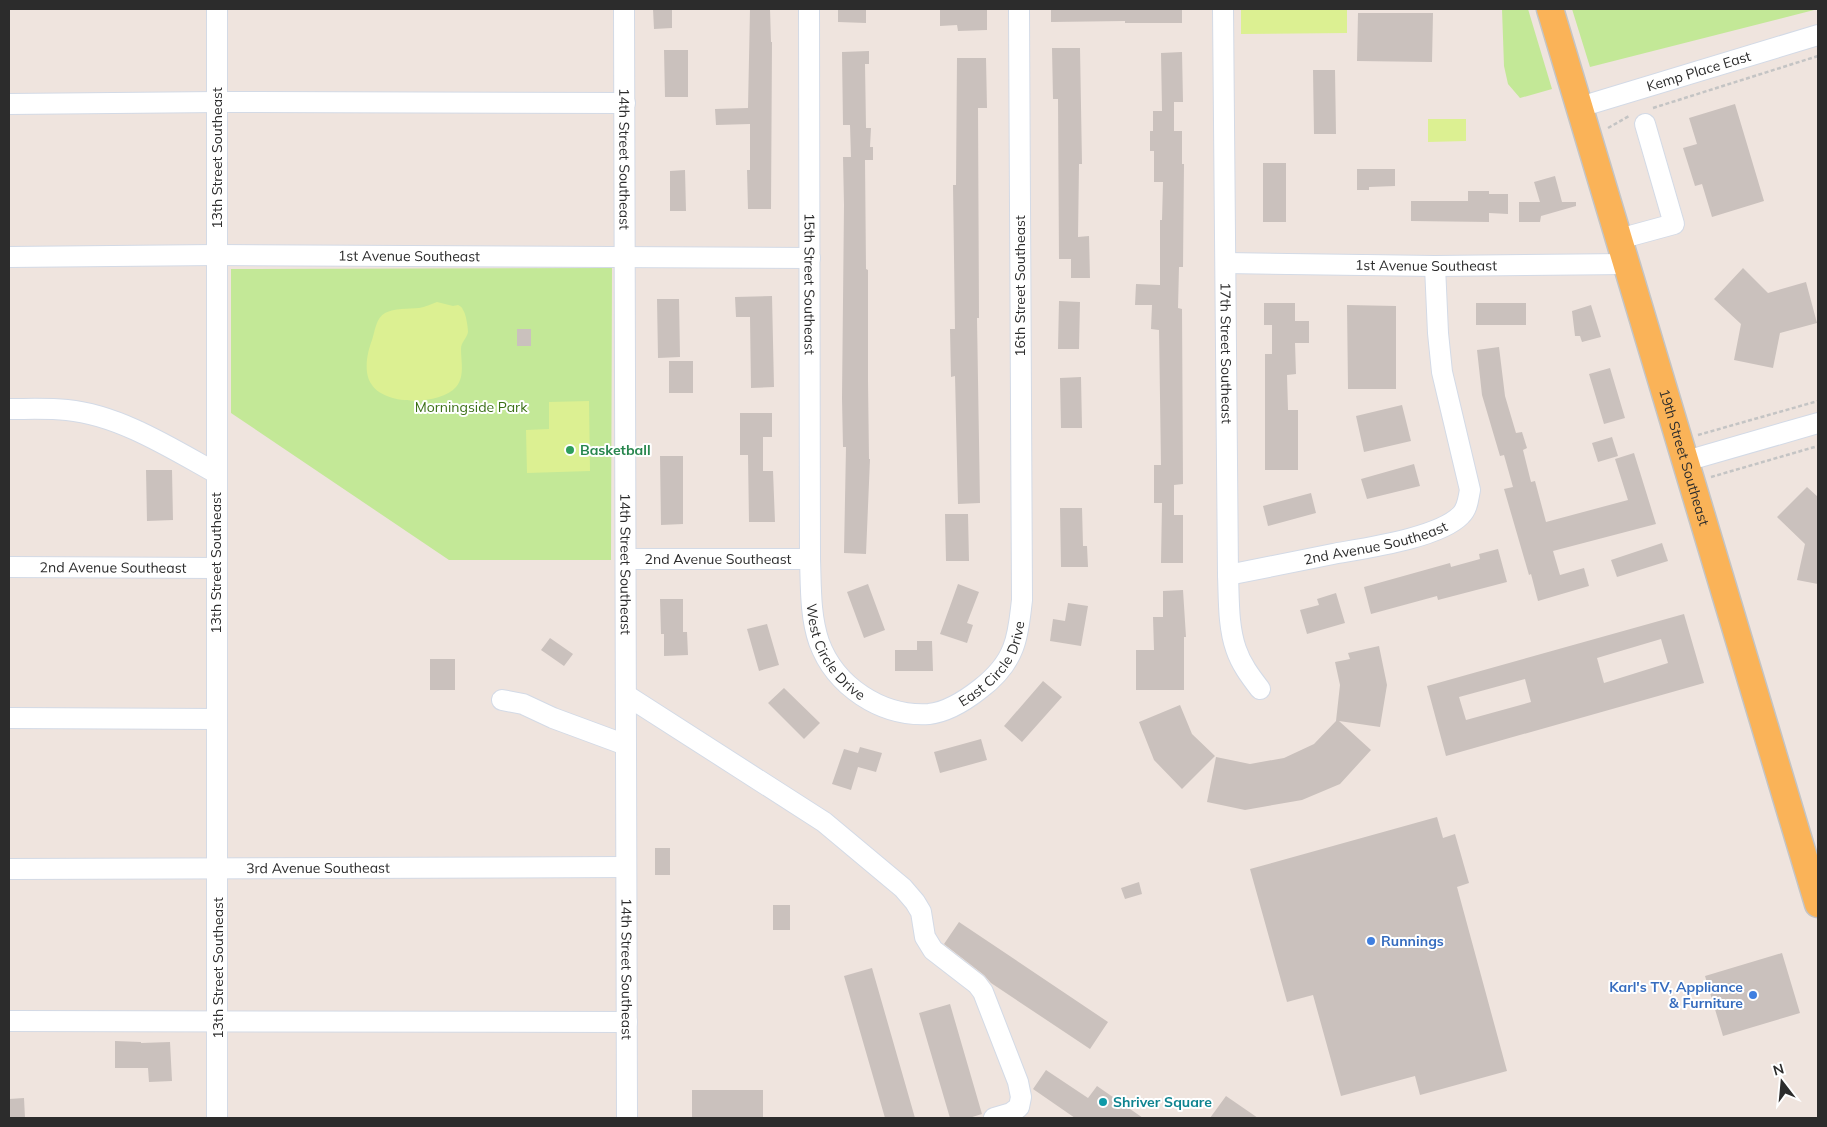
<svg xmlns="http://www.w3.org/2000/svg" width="1827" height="1127" font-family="Mulish,sans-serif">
  <rect width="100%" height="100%" fill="#efe4de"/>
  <path fill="#c3e897" d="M1502 9H1528L1552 89 1520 98 1508 84 1504 66Z
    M1572 9H1818L1590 67Z
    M612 268 611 560H449L231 413V269Z"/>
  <path fill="#dcf092" d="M1241 9H1347V33L1241 34Z
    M1428 119H1466V141L1428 142Z
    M437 302 453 306 458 305C460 306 462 307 463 310 466 313 468 328 468 332 467 338 461 342 461 349 461 361 465 377 456 387 440 405 386 406 372 385 363 373 367 353 372 340 375 331 376 318 385 313 394 308 409 309 419 308 425 307 431 304 437 302Z
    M589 401 590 471 527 473 526 430 549 429V402Z"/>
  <path fill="#cac1bd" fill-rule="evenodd" d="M653 9H672V28L654 29Z
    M750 9H770L771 42H772L771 209H748L747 170H750V124L716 125 715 109 748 108Z
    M838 9H866V23L838 22Z
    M940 9H987V30L958 31 957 25 940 26Z
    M1051 9H1182V23H1125V21L1051 22Z
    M1358 13H1433L1432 62 1357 61Z
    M1052 48H1080L1082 164H1079L1078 237 1089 236 1090 278H1071V259H1059L1058 99H1053Z
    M664 50H688V97H665Z
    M869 51V64H865L866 128H871L870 147H873V160H865L866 269 868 270V381L869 459H870L866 554 844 553 846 447H843L842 398 844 205 843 157H851L850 125H843L842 52Z
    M1182 52 1183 102H1174V131H1182V164H1184L1183 267H1179L1178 308 1182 309 1183 484 1174 485V515H1183V563H1161L1162 503H1154V465H1161L1159 330 1151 329 1152 305H1135L1136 284 1160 285V220H1162L1163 182H1154V151H1150V131H1153V111H1162L1161 53Z
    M957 58H986L987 108H978L979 318H977L980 503 958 504 955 376 951 377 950 329H955L953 185H956Z
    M1313 70H1335L1336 134H1314Z
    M1735 104 1764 201 1712 217 1702 184 1695 186 1683 148 1697 144 1689 118Z
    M1263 163H1286V222H1263Z
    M1357 169H1395V186L1369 187V190H1357Z
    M685 170 686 211H670V171Z
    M1555 176 1562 202H1576V206L1541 216 1540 222H1519V202H1540L1534 182Z
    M1468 191H1489V194H1508V214L1489 213V222L1411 221V201H1468Z
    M1743 268 1768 293 1806 282 1817 323 1780 333 1773 368 1734 360 1741 324 1714 299Z
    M772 296 774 387 751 388 750 317H736L735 297Z
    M657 299H679L680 357 658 358Z
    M1059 301 1080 302 1079 349H1058Z
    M1264 303H1295V321H1309V343H1295L1296 374 1287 375 1288 410H1298V470H1265V354H1272V325H1264Z
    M1476 303H1526V325H1476Z
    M1347 305 1396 306V389H1348Z
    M1591 305 1601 337 1582 342 1580 336H1575L1572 311Z
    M517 329H531V346H517Z
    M1499 347 1505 396 1516 433 1522 432 1527 448 1523 450 1531 482 1535 481 1546 522 1628 500 1615 459 1634 453 1656 524 1553 551 1560 575 1584 568 1589 586 1538 601 1531 574 1529 575 1504 489 1513 487 1504 455 1500 456 1482 395 1477 350Z
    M669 361H693V393H669Z
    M1610 368 1625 418 1604 424 1589 374Z
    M1081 377 1082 428H1061L1060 378Z
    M1402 405 1411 441 1364 452 1356 416Z
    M740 413H772V437H763V471H773L775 522H749L748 455H740Z
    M1612 437 1618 456 1598 462 1592 443Z
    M660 456H683V524L661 525Z
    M1414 464 1420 486 1367 499 1361 479Z
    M146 470H172L173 520 147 521Z
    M1807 487 1818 497V584L1797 580 1805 544 1777 517Z
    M1311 493 1316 513 1268 526 1263 506Z
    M1060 508H1082L1083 546H1087L1088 567H1061Z
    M945 514H968L969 561H946Z
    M1662 543 1668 561 1617 577 1611 560Z
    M1498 549 1507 582 1438 600 1437 596 1371 614 1364 587 1450 563 1451 567 1480 559 1479 554Z
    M868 584 885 630 864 638 847 592Z
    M958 584 979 592 967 623 973 625 967 643 940 634Z
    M1183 590 1186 637H1184V690H1136V650H1154L1153 617H1163V591Z
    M1336 593 1345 623 1307 634 1300 610 1319 605 1317 599Z
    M660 599H683V632H687L688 655 664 656V634H661Z
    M1068 603 1088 606 1081 646 1050 641 1053 619 1065 621Z
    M1684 614 1704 683 1446 756 1427 686ZM1661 639 1668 663 1604 683 1597 658ZM1525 679 1531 702 1466 720 1459 697Z
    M767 624 779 665 759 671 747 629Z
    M550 638 573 654 564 666 541 650Z
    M917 641H932L933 671H895V650H917Z
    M1379 646 1387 685 1380 727 1339 721 1371 750 1340 784 1302 800 1245 810 1207 802 1216 757 1250 764 1284 758 1314 744 1336 721 1340 685 1335 662 1350 659 1348 653Z
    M430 659H455V690H430Z
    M1043 681 1062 697 1022 742 1004 726Z
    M784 688 820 723 804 739 768 703Z
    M1180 705 1192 734 1215 756 1182 789 1154 760 1139 722Z
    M981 739 987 760 940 773 934 752Z
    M860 747 882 753 876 772 858 767 851 790 832 784 844 749 858 753Z
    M1437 817 1443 838 1455 834 1469 883 1457 887 1507 1071 1420 1095 1415 1076 1341 1096 1313 995 1287 1002 1250 869Z
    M655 848H670V875H655Z
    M1139 882 1142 894 1125 899 1121 888Z
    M773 905H790V930H773Z
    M959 922 1108 1022 1090 1049 991 983 984 975 944 944Z
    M1782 953 1800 1013 1723 1036 1705 976Z
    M872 968 915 1118H885L844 976Z
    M950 1004 982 1114 969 1118H950L919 1013Z
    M115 1041 141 1042V1043L170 1042 172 1081 149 1082 148 1068H115Z
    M1046 1070 1088 1098 1097 1086 1143 1118H1075L1033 1089Z
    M692 1090H763V1118H692Z
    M1226 1096 1258 1118H1210Z
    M24 1098 25 1118H9V1099Z"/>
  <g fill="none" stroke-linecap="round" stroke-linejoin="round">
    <defs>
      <g id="minor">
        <path d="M217 9V1118"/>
        <path id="s1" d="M624 9 627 1118"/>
        <path id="s2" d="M809 9 810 559C811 586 810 616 819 642 835 686 881 717 929 714 947 712 966 700 980 689 993 679 1007 664 1013 648 1019 633 1020 616 1022 600L1019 9"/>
        <path id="s3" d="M1223 9 1228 575C1229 599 1228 626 1236 649 1241 664 1250 676 1260 689"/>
        <path d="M9 104 218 102 625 103"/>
        <path id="s4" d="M1580 107 1818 35"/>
        <path d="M1619 239 1674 224 1645 124"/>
        <path id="s5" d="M9 257 216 255 810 258"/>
        <path id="s6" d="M1226 263 1435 266 1627 264"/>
        <path d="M9 409C28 409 48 408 67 410 119 415 171 448 216 473"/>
        <path d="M1686 461 1818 423"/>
        <path id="s7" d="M626 559H810"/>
        <path id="s8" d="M9 567 216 568"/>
        <path id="s9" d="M1228 575C1263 568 1298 561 1333 554 1366 548 1439 538 1461 515 1468 508 1468 499 1470 490L1442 372 1438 333 1435 266"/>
        <path d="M626 695 824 822 903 888 915 902 921 912 925 937 933 950 977 984 983 992 1018 1082 1021 1097 1019 1107 1011 1113 994 1118"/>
        <path d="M502 700 523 704 553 718 626 745"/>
        <path d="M9 718 217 719"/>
        <path id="s10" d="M9 869 626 867"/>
        <path d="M9 1021 627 1022"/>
      </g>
      <g id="major">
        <path id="s11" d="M1550 9 1818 904"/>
      </g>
    </defs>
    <use href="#minor" stroke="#d3dae6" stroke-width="22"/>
    <use href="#major" stroke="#c4c4c4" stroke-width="29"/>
    <path stroke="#c4c4c4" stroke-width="2.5" stroke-dasharray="4 2.5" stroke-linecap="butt" d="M1653 108 1818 56
      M1608 128 1629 116
      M1698 435 1818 401
      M1711 477 1818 446"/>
    <use href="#minor" stroke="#fff" stroke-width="20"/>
    <use href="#major" stroke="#fab358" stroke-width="26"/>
  </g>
  <circle fill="#2e9e5b" stroke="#fff" stroke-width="2" cx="570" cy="450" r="5"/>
  <g fill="#3f7fe0" stroke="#fff" stroke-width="2">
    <circle cx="1371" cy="941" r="5"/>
    <circle cx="1753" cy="995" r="5"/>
  </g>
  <circle fill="#0f9aa8" stroke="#fff" stroke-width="2" cx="1103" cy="1102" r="5"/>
  <g text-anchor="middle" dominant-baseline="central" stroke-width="4" stroke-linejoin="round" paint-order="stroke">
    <g font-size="14" fill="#2c2c2c" stroke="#fff">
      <text stroke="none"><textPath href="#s4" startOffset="124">Kemp Place East</textPath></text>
      <text transform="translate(217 158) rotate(-90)">13th Street Southeast</text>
      <text stroke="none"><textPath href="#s1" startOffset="150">14th Street Southeast</textPath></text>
      <text stroke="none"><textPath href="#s5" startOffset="400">1st Avenue Southeast</textPath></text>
      <text stroke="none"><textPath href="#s6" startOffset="200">1st Avenue Southeast</textPath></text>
      <text stroke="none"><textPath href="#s2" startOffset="275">15th Street Southeast</textPath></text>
      <text transform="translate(1020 286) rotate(-90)">16th Street Southeast</text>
      <text stroke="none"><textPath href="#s3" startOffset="344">17th Street Southeast</textPath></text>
      <text stroke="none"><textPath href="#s11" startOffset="468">19th Street Southeast</textPath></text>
      <text stroke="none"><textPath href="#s9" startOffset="151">2nd Avenue Southeast</textPath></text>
      <text stroke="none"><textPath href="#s7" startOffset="92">2nd Avenue Southeast</textPath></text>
      <text transform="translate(216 563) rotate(-90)">13th Street Southeast</text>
      <text stroke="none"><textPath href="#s1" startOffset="555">14th Street Southeast</textPath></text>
      <text stroke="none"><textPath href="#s8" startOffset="104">2nd Avenue Southeast</textPath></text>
      <text stroke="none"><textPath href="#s2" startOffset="650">West Circle Drive</textPath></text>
      <text stroke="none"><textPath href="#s2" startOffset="860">East Circle Drive</textPath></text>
      <text stroke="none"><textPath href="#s10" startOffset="309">3rd Avenue Southeast</textPath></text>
      <text transform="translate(218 968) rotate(-90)">13th Street Southeast</text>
      <text stroke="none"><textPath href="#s1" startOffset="960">14th Street Southeast</textPath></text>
    </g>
    <g font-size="14" fill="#3b7016" stroke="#fff">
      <text x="471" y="407">Morningside Park</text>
    </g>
    <g font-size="14" font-weight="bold" fill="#27864d" stroke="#fff" text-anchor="start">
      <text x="580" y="450">Basketball</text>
    </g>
    <g font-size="14" font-weight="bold" fill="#366cbe" stroke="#fff" text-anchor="start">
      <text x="1381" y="941">Runnings</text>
      <text x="1743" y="987" text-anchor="end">Karl's TV, Appliance<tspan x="1743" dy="16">&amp; Furniture</tspan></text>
    </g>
    <g font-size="14" font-weight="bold" fill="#0d838f" stroke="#fff" text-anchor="start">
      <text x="1113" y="1102">Shriver Square</text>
    </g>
  </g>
  <rect width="1827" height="1127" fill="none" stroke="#2c2c2c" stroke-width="20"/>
  <g transform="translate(1782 1082) rotate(344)" stroke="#ffffff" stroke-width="4" paint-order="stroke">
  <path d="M0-4L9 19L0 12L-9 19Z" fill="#2c2c2c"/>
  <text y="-8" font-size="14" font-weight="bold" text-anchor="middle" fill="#2c2c2c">N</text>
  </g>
</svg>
